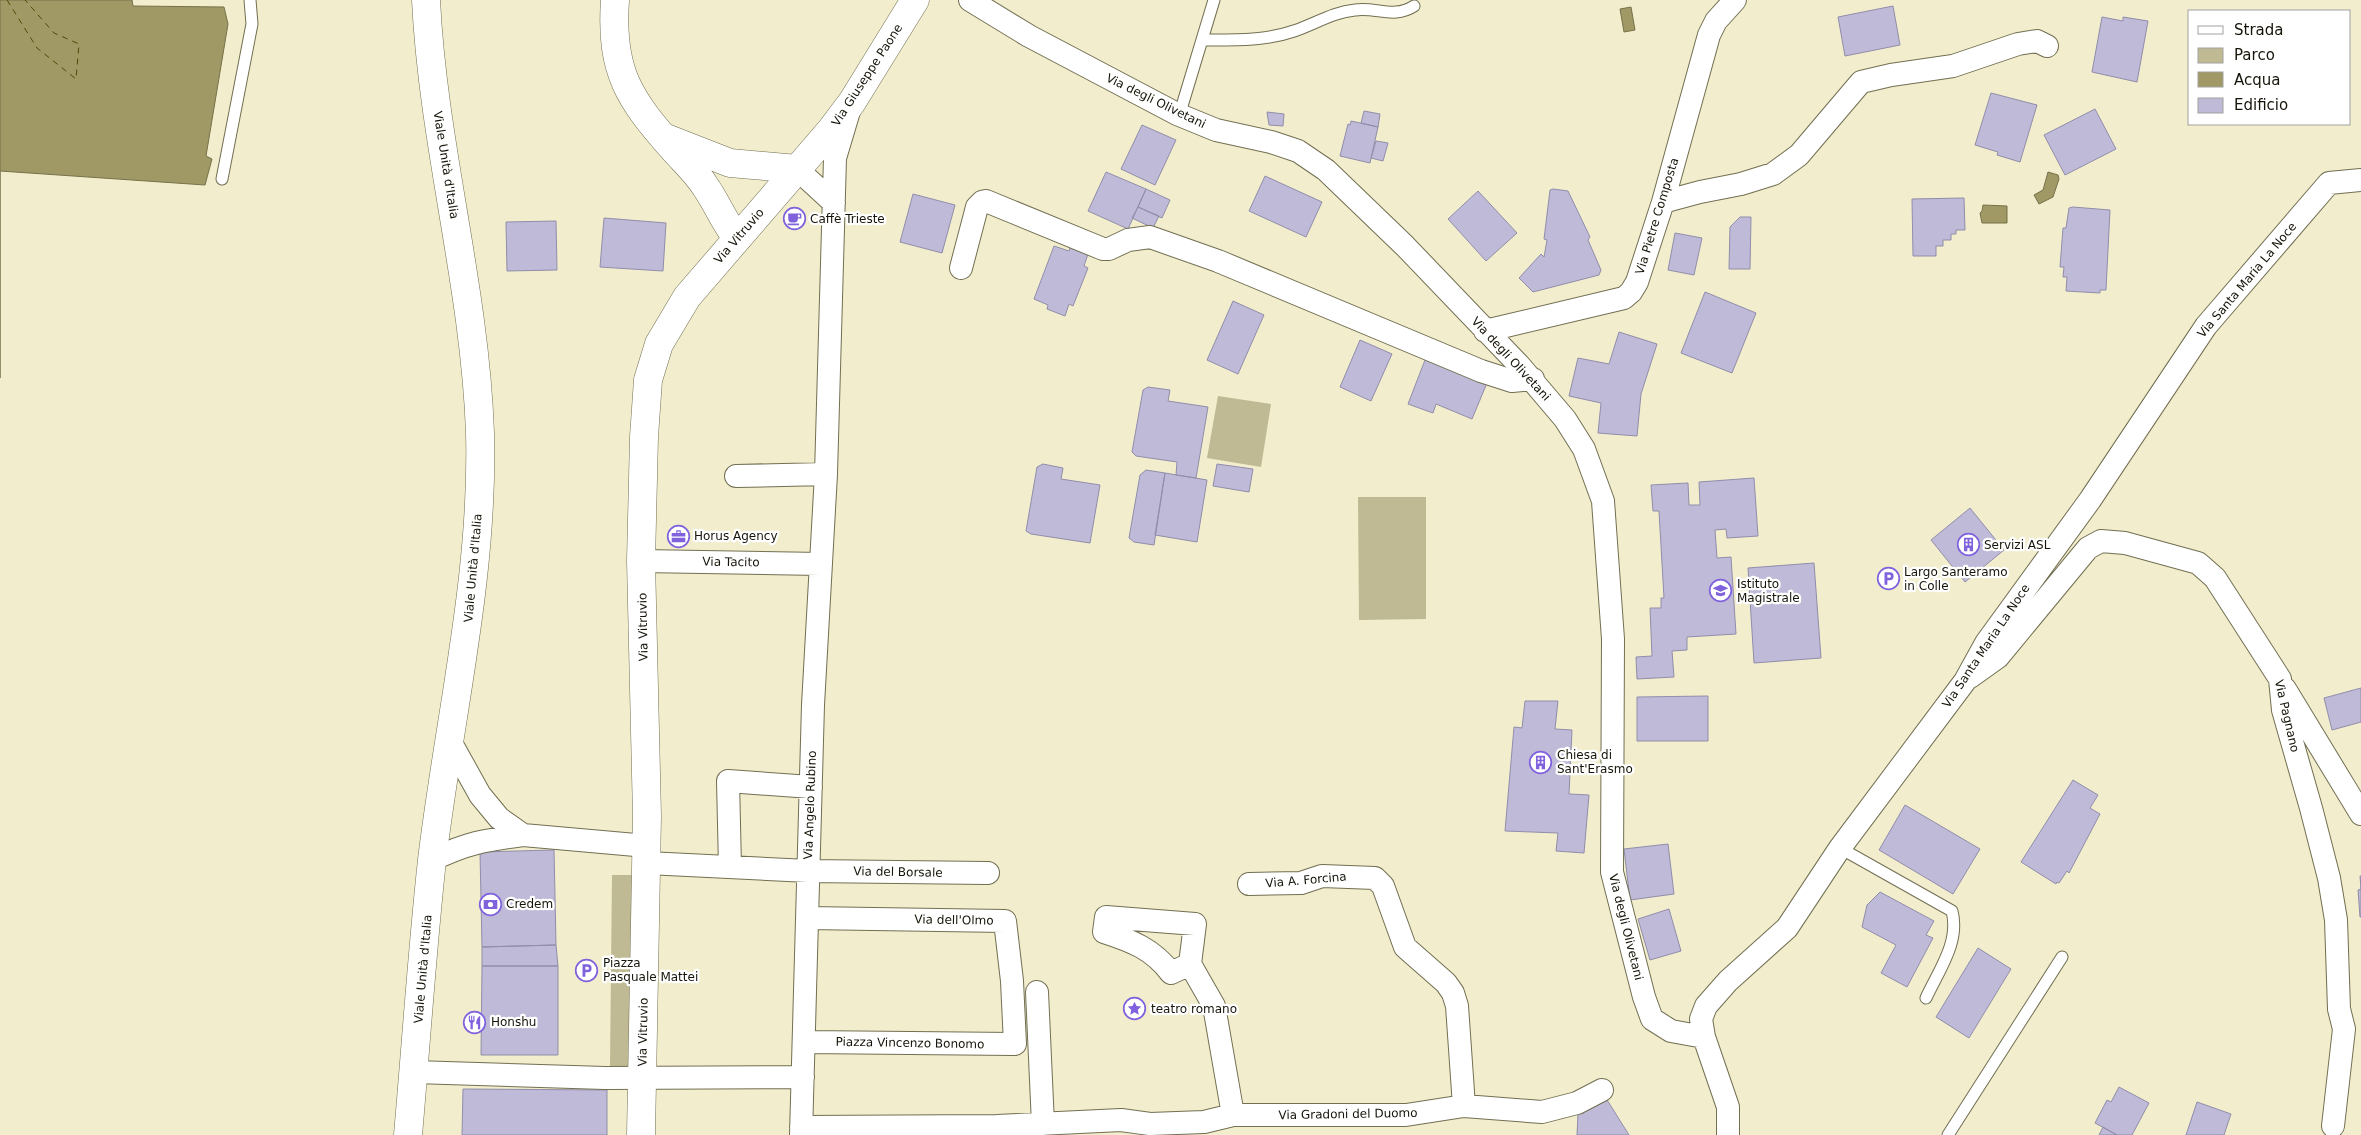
<svg xmlns="http://www.w3.org/2000/svg" width="2361" height="1135" font-family="'DejaVu Sans',sans-serif">
  <rect width="100%" height="100%" fill="#f1edcd"/>
  <path fill="#bfba93" d="M1218 396 1271 404 1261 467 1207 458Z
    M1358 497H1426V619L1359 620Z
    M612 875H636L634 1066H610Z"/>
  <path fill="#a09965" stroke="#777149" d="M0 0H132L133 6 224 7 228 24 206 156 212 159 205 185 0 171V378Z
    M1631 7 1635 30 1624 32 1620 9Z
    M2048 172 2058 175 2059 179 2053 197 2039 204 2034 195 2043 190Z
    M1983 205 2007 206V223H1982L1980 213 1982 211Z"/>
  <g fill="none" stroke-linecap="round" stroke-linejoin="round">
    <path stroke="#534a07" stroke-width="1" stroke-dasharray="6 5" stroke-linecap="butt" d="M7 0 37 48 76 79 79 44 54 33 25 0"/>
  </g>
  <path fill="#bebad8" stroke="#918daa" d="M1893 6 1900 45 1845 56 1838 17Z
    M2102 17 2123 21V17L2148 21 2137 82 2092 72Z
    M1991 93 2037 105 2020 162 1997 155 1998 152 1975 145Z
    M2095 109 2116 149 2065 175 2044 135Z
    M1364 111 1380 114 1378 127 1361 123Z
    M1267 112 1284 114 1283 126 1269 125Z
    M1351 121 1378 127 1370 163 1340 156 1348 124 1350 125Z
    M1142 125 1176 140 1155 185 1121 169Z
    M1376 141 1388 143 1383 161 1371 158Z
    M1106 172 1146 189 1128 229 1088 211Z
    M1265 176 1322 202 1306 237 1249 211Z
    M1146 189 1170 200 1162 218 1138 207Z
    M1553 189 1568 191 1590 237 1588 240 1601 270 1599 275 1533 292 1519 278 1541 254 1544 257 1547 240 1544 239 1550 190Z
    M1478 191 1517 233 1486 261 1448 219Z
    M913 194 955 205 942 253 900 242Z
    M1964 198 1965 230H1956V234H1951V240H1943V246H1936V256H1913L1912 199Z
    M1138 207 1159 216 1153 228 1132 218Z
    M2073 207 2110 210 2106 290H2100V293L2066 291 2067 277H2063L2064 267H2060L2063 228H2066L2069 208Z
    M1740 217H1751L1750 269H1729L1730 227Z
    M604 218 666 223 663 271 600 267Z
    M556 221 557 270 507 271 506 222Z
    M1675 233 1702 238 1694 275 1668 270Z
    M1054 246 1069 251 1070 248 1088 254 1084 266 1088 268 1073 306 1069 304 1065 316 1047 309 1048 305 1034 299Z
    M1705 292 1756 313 1732 373 1681 353Z
    M1233 301 1264 315 1238 374 1207 360Z
    M1619 332 1657 344 1641 394 1637 436 1598 433 1601 403 1569 396 1578 358 1609 364Z
    M1360 340 1392 354 1371 401 1340 387Z
    M1425 360 1487 383 1472 419 1436 404 1433 413 1408 404Z
    M1148 387 1170 390 1168 401 1208 407 1196 478 1176 475 1177 462 1136 456 1132 452 1143 390Z
    M1043 464 1063 468 1061 479 1100 485 1090 543 1031 534 1026 531 1037 467Z
    M1217 464 1253 469 1249 492 1213 486Z
    M1146 470 1165 473 1154 545 1134 542 1129 538 1140 475Z
    M1165 473 1207 480 1197 542 1155 535Z
    M1754 478 1758 536 1727 538 1726 529 1715 530 1717 558 1731 557 1736 634 1687 637V650L1672 651 1674 677 1637 679 1636 657 1652 656 1650 608H1661V598H1664L1659 511H1653L1651 485 1688 483 1689 505H1700L1699 482Z
    M1970 508 2004 550 1965 582 1931 540Z
    M1814 563 1821 658 1754 663 1748 568Z
    M2361 688V722L2332 730 2324 698Z
    M1708 696V741H1637V697Z
    M1525 701H1558L1555 729 1572 730 1569 794 1589 795 1584 853 1556 851 1558 833 1505 831 1514 727 1522 728Z
    M2073 780 2098 795 2090 808 2100 814 2069 873 2067 871 2059 883 2057 882 2056 884 2021 862Z
    M1905 805 1980 849 1953 894 1879 850Z
    M1668 844 1674 894 1630 900 1624 849Z
    M554 850 556 945 482 947 480 852Z
    M2360 876H2361V917H2360L2358 890 2361 889Z
    M1880 892 1934 921 1926 935 1933 938 1907 987 1881 973 1896 945 1862 927 1867 905Z
    M1669 909 1681 951 1650 960 1638 919Z
    M556 945 558 966H482V947Z
    M1978 948 2011 969 1969 1038 1936 1017Z
    M482 966H558V1055H481Z
    M2119 1087 2149 1103 2132 1135H2117L2095 1123 2107 1100 2111 1102Z
    M463 1089 607 1090V1135H462Z
    M1604 1095 1629 1135H1577L1578 1114 1584 1113 1588 1101Z
    M2197 1102 2231 1114 2224 1135H2186Z
    M2103 1127 2117 1135H2099Z"/>
  <g fill="none" stroke-linecap="round" stroke-linejoin="round">
    <defs>
      <path id="lane" d="M1203 40C1234 40 1265 41 1294 31 1315 24 1333 12 1355 10 1377 7 1394 19 1414 6
        M1177 114 1182 106 1214 0
        M222 179 252 24 250 0
        M1840 848 1952 911C1960 942 1939 970 1926 998
        M1948 1135 2062 957"/>
      <path id="street" d="M970 0 1029 36 1177 114 1216 130 1271 142 1298 151 1326 170 1405 246 1519 365 1565 419 1584 449 1603 501 1613 639 1612 872 1644 997 1652 1019 1671 1031 1704 1037
        M797 169 834 203
        M1663 202 1700 192 1741 184 1773 174 1799 155 1861 82 1891 75 1953 66 2018 44 2037 41 2047 46
        M961 268 977 207 982 202 986 201 1103 249H1109L1128 240 1150 237 1218 261 1481 371 1512 381 1533 379
        M1485 331 1624 298 1631 292 1637 282 1663 202 1709 35 1716 21 1735 0
        M736 476 826 474
        M641 561 821 564
        M1970 677 1998 657 2088 548 2101 541 2125 543 2198 563 2215 578 2280 679 2283 710 2311 808 2329 878 2336 920 2339 1009 2344 1029 2333 1126
        M2285 689 2361 814
        M450 741 480 795 499 818 523 835 647 846
        M432 860C466 843 486 840 523 835
        M647 863 808 871 988 873
        M730 867 728 781 811 787
        M1249 884 1301 883 1322 876 1375 878 1383 886 1405 947 1446 983 1453 993 1457 1006 1464 1106
        M1106 917 1195 924 1190 964 1171 973C1153 949 1132 941 1104 932Z
        M1190 964 1214 1006 1233 1115
        M1037 992 1043 1124
        M805 1042 1015 1044 1012 981 1005 921 808 918
        M414 1072 605 1078 803 1077
        M801 1127 997 1126 1121 1120 1150 1124 1204 1122 1233 1115H1406L1464 1106 1542 1112 1577 1103 1602 1090
        M801 1135 813 705 826 474 835 158 849 111
        M1728 1135V1107L1704 1037 1701 1019 1706 1006 1728 981 1787 928 1840 848 1965 681 1986 643 2090 500 2206 326 2329 183 2361 180"/>
      <path id="secondary" d="M615 0C610 72 629 99 675 151 685 162 697 173 705 186 717 203 724 222 737 238
        M666 138 730 163 797 169
        M641 1135 647 816 641 561 644 437 648 380 659 344 687 297 831 130 852 102 915 0"/>
      <path id="primary" d="M408 1135C416 1044 422 952 432 860 449 718 484 577 480 433 475 287 433 145 426 0"/>
    </defs>
    <use href="#lane" stroke="#726f52" stroke-width="13"/>
    <use href="#street" stroke="#726f52" stroke-width="24"/>
    <use href="#secondary" stroke="#726f52" stroke-width="29"/>
    <use href="#primary" stroke="#726f52" stroke-width="29"/>
    <use href="#lane" stroke="#fff" stroke-width="11"/>
    <use href="#street" stroke="#fff" stroke-width="22"/>
    <use href="#secondary" stroke="#fff" stroke-width="28"/>
    <use href="#primary" stroke="#fff" stroke-width="28"/>
  </g>
  <defs>
    <symbol id="cafe-ring" viewBox="-11 -11 22 22"><circle r="9.5" fill="#fff" stroke="#8062dd" stroke-width="1.5"/><path d="M-5.5-4.5H6V0H3Q3 3.5 0 3.5H-2.5Q-5.5 3.5-5.5 0ZM3-3.2v2h1.7v-2ZM-6 4.5H4V6H-6Z" fill="#8062dd"/></symbol>
    <symbol id="office-ring" viewBox="-11 -11 22 22"><circle r="9.5" fill="#fff" stroke="#8062dd" stroke-width="1.5"/><path d="M-6-3h4V-5.5h4V-3h4V5H-6ZM-1-4.5V-3h2v-1.5ZM-6 0V1H6V0Z" fill="#8062dd"/></symbol>
    <symbol id="building-ring" viewBox="-11 -11 22 22"><circle r="9.5" fill="#fff" stroke="#8062dd" stroke-width="1.5"/><path d="M-4-6H4V6H1V3H-1V6H-4ZM-2.5-4.3h1.7v1.8h-1.7ZM.8-4.3h1.7v1.8H.8ZM-2.5-1h1.7V.8h-1.7ZM.8-1h1.7V.8H.8Z" fill="#8062dd"/></symbol>
    <symbol id="parking-ring" viewBox="-11 -11 22 22"><circle r="9.5" fill="#fff" stroke="#8062dd" stroke-width="1.5"/><path d="M-3.5-5.5H1a3.5 3.5 0 0 1 0 7H-1V5.5H-3.5ZM-1-3.4V-.6H.8a1.4 1.4 0 0 0 0-2.8Z" fill="#8062dd"/></symbol>
    <symbol id="school-ring" viewBox="-11 -11 22 22"><circle r="9.5" fill="#fff" stroke="#8062dd" stroke-width="1.5"/><path d="M0-5L7-2L0 1L-7-2ZM-4 1L0 2.5L4 1V4Q0 6-4 4Z" fill="#8062dd"/></symbol>
    <symbol id="bank-ring" viewBox="-11 -11 22 22"><circle r="9.5" fill="#fff" stroke="#8062dd" stroke-width="1.5"/><path d="M-6-4H6V4H-6ZM0-2.3a2.3 2.3 0 1 0 0 4.6a2.3 2.3 0 1 0 0-4.6Z" fill="#8062dd"/></symbol>
    <symbol id="sight-ring" viewBox="-11 -11 22 22"><circle r="9.5" fill="#fff" stroke="#8062dd" stroke-width="1.5"/><path d="M0-6L1.8-2.2L6-1.7L2.9 1.2L3.7 5.4L0 3.3L-3.7 5.4L-2.9 1.2L-6-1.7L-1.8-2.2Z" fill="#8062dd"/></symbol>
    <symbol id="restaurant-ring" viewBox="-11 -11 22 22"><circle r="9.5" fill="#fff" stroke="#8062dd" stroke-width="1.5"/><path d="M-5-6h1v4h1v-4h1v4h1v-4h1v5L-1.5 .5V6h-2V.5L-5-1ZM5-6V6H3V1.5H1.5Q1.5-4 5-6Z" fill="#8062dd"/></symbol>
  </defs>
  <g fill-rule="evenodd">
    <use href="#cafe-ring" x="782" y="206" width="25" height="25"/>
    <use href="#office-ring" x="666" y="524" width="25" height="25"/>
    <use href="#building-ring" x="1956" y="532" width="25" height="25"/>
    <use href="#parking-ring" x="1876" y="566" width="25" height="25"/>
    <use href="#school-ring" x="1708" y="578" width="25" height="25"/>
    <use href="#building-ring" x="1528" y="750" width="25" height="25"/>
    <use href="#bank-ring" x="478" y="892" width="25" height="25"/>
    <use href="#parking-ring" x="574" y="958" width="25" height="25"/>
    <use href="#sight-ring" x="1122" y="996" width="25" height="25"/>
    <use href="#restaurant-ring" x="462" y="1010" width="25" height="25"/>
  </g>
  <g text-anchor="middle" dominant-baseline="central" stroke-width="4.5" stroke-linejoin="round" paint-order="stroke">
    <g font-size="12" fill="#161409" stroke="#fff">
      <text transform="translate(867 75) rotate(-57)">Via Giuseppe Paone</text>
      <text transform="translate(1156 101) rotate(26)">Via degli Olivetani</text>
      <text transform="translate(446 165) rotate(81)">Viale Unità d'Italia</text>
      <text transform="translate(1657 216) rotate(-73)">Via Pietre Composta</text>
      <text transform="translate(739 236) rotate(-49)">Via Vitruvio</text>
      <text transform="translate(2247 280) rotate(-50)">Via Santa Maria La Noce</text>
      <text transform="translate(1511 359) rotate(47)">Via degli Olivetani</text>
      <text transform="translate(731 562) rotate(1)">Via Tacito</text>
      <text transform="translate(473 568) rotate(-85)">Viale Unità d'Italia</text>
      <text transform="translate(643 627) rotate(-91)">Via Vitruvio</text>
      <text transform="translate(1986 646) rotate(-56)">Via Santa Maria La Noce</text>
      <text transform="translate(2287 716) rotate(77)">Via Pagnano</text>
      <text transform="translate(810 805) rotate(-88)">Via Angelo Rubino</text>
      <text transform="translate(898 872) rotate(1)">Via del Borsale</text>
      <text transform="translate(1306 880) rotate(-5)">Via A. Forcina</text>
      <text transform="translate(954 920) rotate(1)">Via dell'Olmo</text>
      <text transform="translate(1626 927) rotate(76)">Via degli Olivetani</text>
      <text transform="translate(423 969) rotate(-85)">Viale Unità d'Italia</text>
      <text transform="translate(643 1032) rotate(-89)">Via Vitruvio</text>
      <text transform="translate(910 1043) rotate(1)">Piazza Vincenzo Bonomo</text>
      <text transform="translate(1348 1114) rotate(-1)">Via Gradoni del Duomo</text>
    </g>
    <g font-size="12" fill="#161409" stroke="#fff" text-anchor="start">
      <text x="810" y="219">Caffè Trieste</text>
      <text x="694" y="536">Horus Agency</text>
      <text x="1984" y="545">Servizi ASL</text>
      <text x="1904" y="572">Largo Santeramo<tspan x="1904" dy="14">in Colle</tspan></text>
      <text x="1737" y="584">Istituto<tspan x="1737" dy="14">Magistrale</tspan></text>
      <text x="1557" y="755">Chiesa di<tspan x="1557" dy="14">Sant'Erasmo</tspan></text>
      <text x="506" y="904">Credem</text>
      <text x="603" y="963">Piazza<tspan x="603" dy="14">Pasquale Mattei</tspan></text>
      <text x="1151" y="1009">teatro romano</text>
      <text x="491" y="1022">Honshu</text>
    </g>
  </g>
  <rect x="2188" y="10" width="162" height="115" fill="#ffffff" stroke="#a2a19d"/>
  <rect x="2198" y="26" width="25" height="8" fill="#ffffff" stroke="#a2a19d"/>
  <text x="2234" y="35" font-size="15" fill="#161409">Strada</text>
  <rect x="2198" y="48" width="25" height="15" fill="#bfba93" stroke="#a2a19d"/>
  <text x="2234" y="60" font-size="15" fill="#161409">Parco</text>
  <rect x="2198" y="72" width="25" height="15" fill="#a09965" stroke="#a2a19d"/>
  <text x="2234" y="85" font-size="15" fill="#161409">Acqua</text>
  <rect x="2198" y="98" width="25" height="15" fill="#bebad8" stroke="#a2a19d"/>
  <text x="2234" y="110" font-size="15" fill="#161409">Edificio</text>
</svg>
